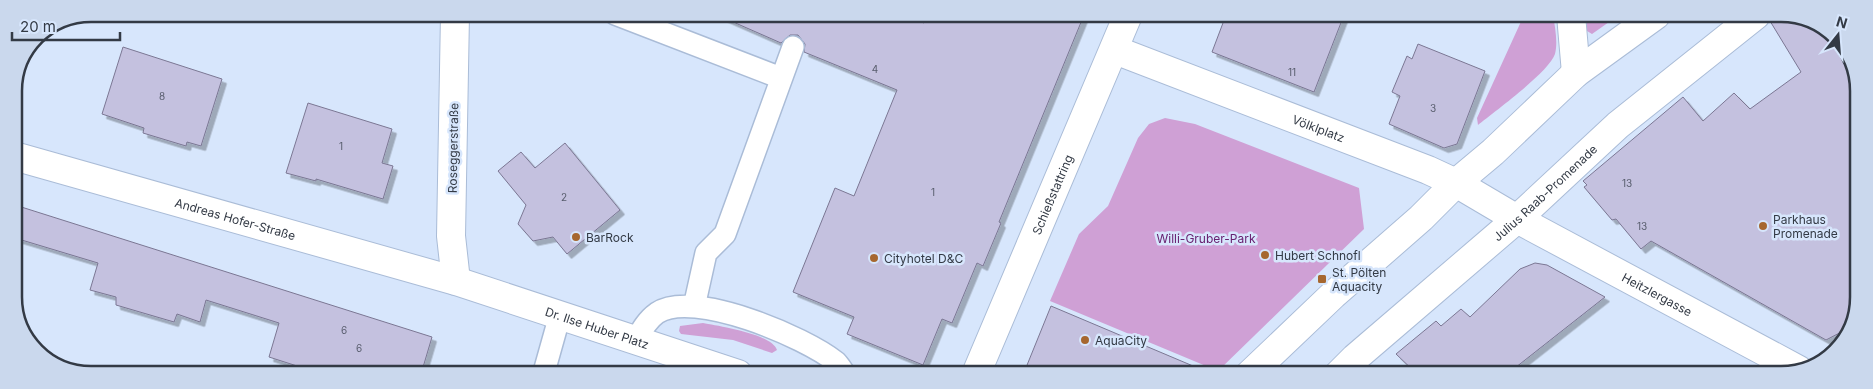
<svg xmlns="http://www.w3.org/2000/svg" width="1873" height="389" font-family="Inter,sans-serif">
  <defs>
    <filter id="shadow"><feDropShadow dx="4.5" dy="4.5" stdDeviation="0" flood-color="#0004"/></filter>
  </defs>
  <rect width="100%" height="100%" fill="#d7e6fc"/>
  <path fill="#cfa0d5" d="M1524 15H1553C1555 27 1558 42 1555 54 1549 72 1494 112 1478 125L1477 118Z
    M1586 15H1619L1592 34 1587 31Z
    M1165 118 1195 124 1359 188 1364 229 1218 371 1050 301 1079 234 1108 206 1138 138 1149 124Z
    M703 323C719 326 772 334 777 350L772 353 733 340 681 334 679 331 680 326Z"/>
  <path fill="#c4c1df" stroke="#7b7793" filter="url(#shadow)" d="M715 14H903L924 23 928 14 1084 15 999 222 1001 223 983 266 977 263 952 323 942 319 923 365 847 334 854 317 793 292 835 188 854 196 897 90 804 52 805 44 798 35H790L781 43Z
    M1226 15H1344L1314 92 1212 52Z
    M1771 15H1797L1836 36 1858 76V313L1849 328 1826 340 1651 241 1641 249 1616 219 1612 220 1584 187 1587 185 1583 181 1683 97 1703 121 1734 93 1750 109 1801 72 1770 21Z
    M1418 44 1485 71 1457 144 1444 148 1389 124 1400 96 1392 92 1407 56 1412 59Z
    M123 47 222 79 201 146 187 142 186 146 143 133 144 128 102 114Z
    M308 103 392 129 382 163 393 166 383 199 316 179V181L286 173Z
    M565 143 620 210 567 254 553 237 533 241 518 224 526 205 498 171 521 152 535 168Z
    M15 205 432 337 421 374H322L269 357 279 323 206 300 200 322 177 314 174 322 116 305V297L90 290 98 263 15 238Z
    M1535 263 1547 265 1605 297 1506 375H1418L1396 354 1436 321 1441 326 1461 309 1470 317 1520 269Z
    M1051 306 1212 374V375H1023Z"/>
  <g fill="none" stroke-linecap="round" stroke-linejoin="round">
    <defs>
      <path id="lane" d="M615 14 781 78
        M694 307 706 253 725 234 793 47
        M636 340C641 331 647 320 657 313 693 289 805 337 836 362 839 365 842 370 845 374
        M551 374 544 372 560 315"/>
      <g id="street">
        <path d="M455 14 451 236 456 281"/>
        <path d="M1571 15 1576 73"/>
        <path id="s1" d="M1115 50 1428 170 1456 183 1517 219 1799 370"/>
        <path id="s2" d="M14 156 456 281 738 374"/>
        <path d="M1249 375 1333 295 1421 218 1456 183 1493 152 1576 73 1656 15"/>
        <path id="s3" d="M1338 375 1355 358 1517 219 1618 125 1756 15"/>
      </g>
      <g id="secondary">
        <path id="s4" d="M976 374 1128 15"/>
      </g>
    </defs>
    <use href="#lane" stroke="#aabcd7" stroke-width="24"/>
    <use href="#street" stroke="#aabcd7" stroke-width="30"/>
    <use href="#secondary" stroke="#aabcd7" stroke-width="30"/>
    <use href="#lane" stroke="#fff" stroke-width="21"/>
    <use href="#street" stroke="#fff" stroke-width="28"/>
    <use href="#secondary" stroke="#fff" stroke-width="28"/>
  </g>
  <g fill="#a6672f" stroke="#d7e6fc" stroke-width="2">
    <circle cx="1763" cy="226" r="5"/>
    <circle cx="576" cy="237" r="5"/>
    <circle cx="1265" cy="255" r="5"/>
    <circle cx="874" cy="258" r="5"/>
    <rect x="1317" y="274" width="10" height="10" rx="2.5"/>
    <circle cx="1085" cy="340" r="5"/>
  </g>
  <g text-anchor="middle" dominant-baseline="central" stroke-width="5" stroke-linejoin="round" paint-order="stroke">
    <g font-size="10" fill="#575c6c">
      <text x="875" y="69">4</text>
      <text x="1292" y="72">11</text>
      <text x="162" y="96">8</text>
      <text x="1433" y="108">3</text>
      <text x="341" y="146">1</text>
      <text x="1627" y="183">13</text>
      <text x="933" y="192">1</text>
      <text x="564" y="197">2</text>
      <text x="1642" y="226">13</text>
      <text x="344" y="330">6</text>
      <text x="359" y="348">6</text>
    </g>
    <g font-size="12" fill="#333a45" stroke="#d7e6fc">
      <text stroke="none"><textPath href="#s1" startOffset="218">Völklplatz</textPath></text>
      <text transform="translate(453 148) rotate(-89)">Roseggerstraße</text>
      <text stroke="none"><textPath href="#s3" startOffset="276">Julius Raab-Promenade</textPath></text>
      <text stroke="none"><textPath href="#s4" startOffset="195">Schießstattring</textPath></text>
      <text stroke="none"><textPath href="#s2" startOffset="230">Andreas Hofer-Straße</textPath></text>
      <text stroke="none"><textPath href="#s1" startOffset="596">Heitzlergasse</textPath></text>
      <text stroke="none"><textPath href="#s2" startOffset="608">Dr. Ilse Huber Platz</textPath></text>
    </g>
    <g font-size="12" fill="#333a45" stroke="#d7e6fc" text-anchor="start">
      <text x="1773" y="219">Parkhaus<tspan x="1773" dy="14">Promenade</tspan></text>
      <text x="586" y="237">BarRock</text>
      <text x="1275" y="255">Hubert Schnofl</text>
      <text x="884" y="258">Cityhotel D&amp;C</text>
      <text x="1332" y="272">St. Pölten<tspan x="1332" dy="14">Aquacity</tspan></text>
      <text x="1095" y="340">AquaCity</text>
    </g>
    <g font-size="12" fill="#682171" stroke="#d7e6fc">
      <text x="1206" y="238">Willi-Gruber-Park</text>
    </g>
  </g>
  <path d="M0 0H1873V389H0ZM91 22H1781A69 69 0 0 1 1850 91V297A69 69 0 0 1 1781 366H91A69 69 0 0 1 22 297V91A69 69 0 0 1 91 22Z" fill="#cad8ed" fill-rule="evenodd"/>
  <path fill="none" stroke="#333a45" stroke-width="2.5" d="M91 22H1781A69 69 0 0 1 1850 91V297A69 69 0 0 1 1781 366H91A69 69 0 0 1 22 297V91A69 69 0 0 1 91 22Z"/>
  <g transform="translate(1838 35) rotate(17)" stroke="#d7e6fc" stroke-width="4" paint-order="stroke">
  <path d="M0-4L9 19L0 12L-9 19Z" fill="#333a45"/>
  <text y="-8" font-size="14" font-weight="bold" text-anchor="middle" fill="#333a45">N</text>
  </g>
  <path d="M12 32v8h108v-8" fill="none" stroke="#333a45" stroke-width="2.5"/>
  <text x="20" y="32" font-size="15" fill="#333a45" stroke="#d7e6fc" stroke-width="4" paint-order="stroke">20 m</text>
</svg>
